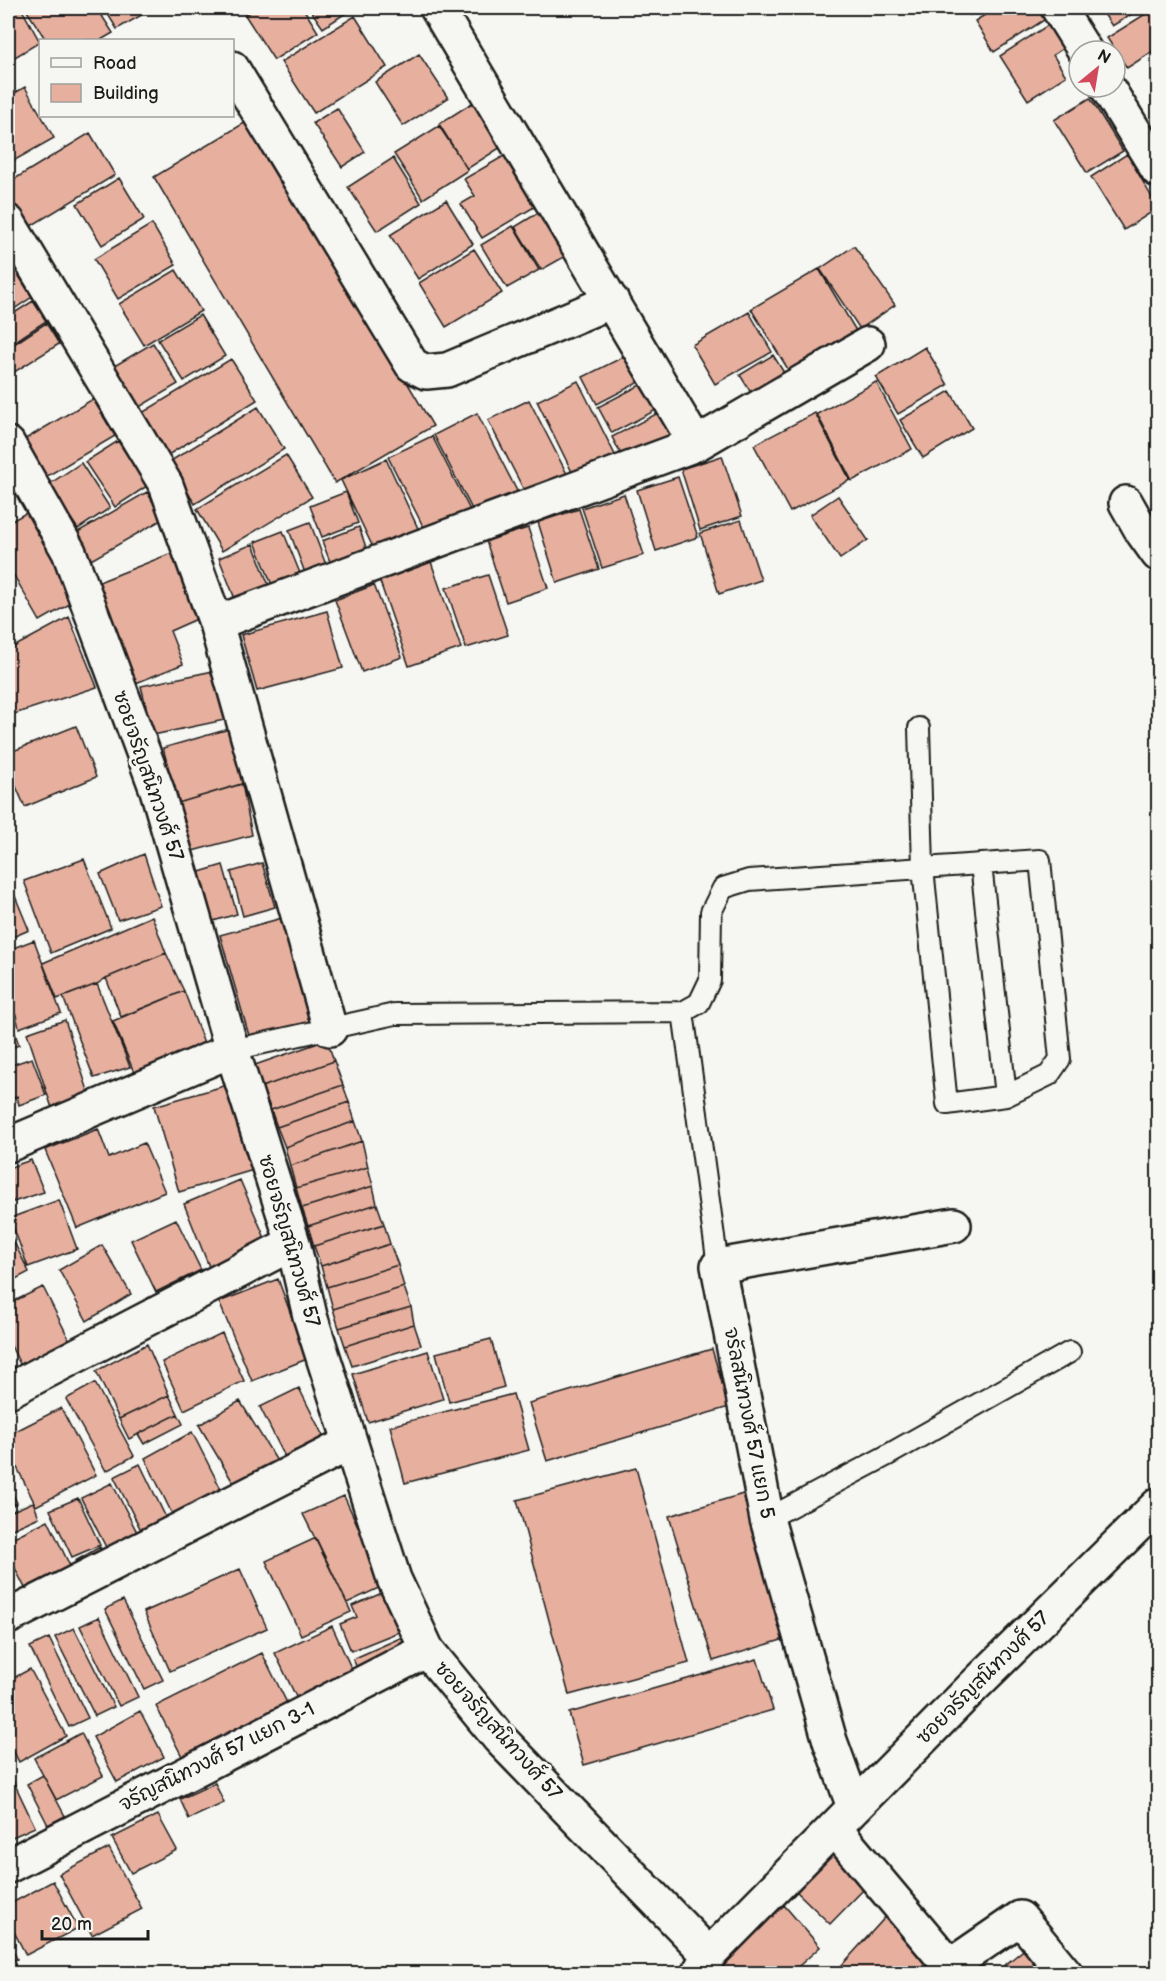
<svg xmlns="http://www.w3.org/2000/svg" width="1166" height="1981" font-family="'Balsamiq Sans','Playpen Sans Thai',sans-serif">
  <rect width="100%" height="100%" fill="#f6f6f2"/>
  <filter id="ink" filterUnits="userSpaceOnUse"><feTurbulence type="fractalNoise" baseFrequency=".0167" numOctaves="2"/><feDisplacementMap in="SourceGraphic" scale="12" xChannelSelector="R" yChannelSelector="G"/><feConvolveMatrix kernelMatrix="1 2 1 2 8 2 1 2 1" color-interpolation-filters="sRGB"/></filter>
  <g filter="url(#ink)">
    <path fill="#e7b09e" stroke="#1c1c1c" stroke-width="1.5" d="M8 8H21L40 42 10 60 8 55Z
      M25 8H97L113 33 101 40H46Z
      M104 8H154L117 29Z
      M257 8H303L318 32 274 60 245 15Z
      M309 8H347L349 11 323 28Z
      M965 8H981L970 15Z
      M996 8H1051L1055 13 994 52 975 21Z
      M1100 8H1142L1112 26Z
      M1155 8H1158V48L1127 68 1107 38Z
      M355 16 387 67 314 113 281 62Z
      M1056 20 1071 43 1053 55 1066 76 1028 100 1000 56Z
      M419 54 448 98 403 126 375 82Z
      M25 87 54 138 8 164V97Z
      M483 96 512 140 467 169 439 124Z
      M1090 98 1123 151 1087 173 1054 120Z
      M337 108 365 152 342 167 313 123Z
      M251 119 433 426 335 483 154 177Z
      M439 126 468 170 423 199 394 154Z
      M90 133 115 175 26 229 8 199V183Z
      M511 152 541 203 482 238 461 204 475 196 464 179Z
      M1127 154 1158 208 1124 230 1091 177Z
      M393 158 421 203 377 231 348 187Z
      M119 178 144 219 102 245 77 204Z
      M446 200 473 244 418 279 390 235Z
      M546 208 573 252 541 270 515 227Z
      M152 224 176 265 118 299 94 259Z
      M513 226 539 270 507 288 481 245Z
      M854 246 895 305 860 329 820 269Z
      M474 249 502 293 446 327 419 283Z
      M8 253 15 265 8 270Z
      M14 268 32 297 8 313V273Z
      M819 269 861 339 794 379 751 309Z
      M176 270 201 311 144 345 119 304Z
      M33 301 46 321 8 346V317Z
      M749 312 772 352 715 384 692 345Z
      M200 315 225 356 184 381 158 340Z
      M46 323 59 344 8 376V348Z
      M153 343 178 384 136 409 111 368Z
      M925 347 948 385 898 414 876 377Z
      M631 353 645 379 597 404 583 377Z
      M773 355 791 384 758 404 740 375Z
      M231 359 257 400 168 455 142 413Z
      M578 381 616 457 575 478 537 401Z
      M646 382 660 408 612 433 598 407Z
      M876 382 912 449 852 481 817 414Z
      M950 391 972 428 923 458 900 420Z
      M93 399 115 436 44 478 22 441Z
      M529 400 568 476 527 496 488 420Z
      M258 407 284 449 195 504 169 462Z
      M660 412 674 439 626 464 612 437Z
      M477 413 518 493 475 515 434 435Z
      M815 413 850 480 790 512 754 445Z
      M432 436 473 516 429 538 388 457Z
      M118 441 147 486 115 507 85 462Z
      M286 455 312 497 222 551 197 509Z
      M722 456 742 516 700 530 681 469Z
      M386 459 422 537 378 558 341 480Z
      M81 463 110 508 78 529 48 485Z
      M678 477 698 537 656 551 637 490Z
      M147 492 163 519 91 560 76 533Z
      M346 492 358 523 322 537 310 506Z
      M624 494 644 555 602 568 582 508Z
      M838 496 868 540 840 559 810 515Z
      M579 509 599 569 557 583 538 522Z
      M31 510 82 597 40 621 8 565V523Z
      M741 520 761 580 719 594 700 533Z
      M310 522 329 573 308 581 289 530Z
      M359 527 370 559 334 572 322 541Z
      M528 528 548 588 506 602 486 541Z
      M283 531 304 583 276 595 255 542Z
      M253 544 271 591 237 604 219 558Z
      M182 549 208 614 170 631 183 664 136 683 94 584Z
      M430 559 461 648 409 666 378 576Z
      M488 575 508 635 466 648 446 588Z
      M374 585 402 657 362 672 335 600Z
      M327 611 343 668 257 691 241 635Z
      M69 617 97 687 8 716V650Z
      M223 669 234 718 153 735 141 686Z
      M76 726 96 777 25 807 8 768V753Z
      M236 727 251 781 178 803 163 748Z
      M242 784 252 835 185 853 178 803Z
      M144 854 161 906 118 920 100 874Z
      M84 859 111 928 51 953 24 881Z
      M262 863 275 907 243 916 231 872Z
      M223 865 237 914 210 922 196 873Z
      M8 879 29 930 8 939Z
      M152 916 166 953 106 978 97 984 57 999 43 963Z
      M286 917 316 1020 250 1039 220 935Z
      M34 940 61 1013 19 1028 16 1015 8 1019V950Z
      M166 953 184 991 121 1017 106 978Z
      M97 984 130 1067 94 1078 63 997Z
      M184 991 208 1054 138 1082 113 1021Z
      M65 1020 91 1100 54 1114 27 1033Z
      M13 1027 19 1045 8 1049V1029Z
      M327 1040 334 1061 262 1087 255 1065Z
      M32 1058 46 1095 19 1105 17 1096 8 1100V1066Z
      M334 1061 343 1085 271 1110 262 1087Z
      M231 1084 257 1169 179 1192 154 1106Z
      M343 1085 349 1102 277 1127 271 1110Z
      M349 1102 355 1121 285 1147 277 1127Z
      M355 1121 362 1141 290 1166 285 1147Z
      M98 1129 109 1158 144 1143 165 1192 77 1228 45 1150Z
      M362 1141 368 1167 296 1188 290 1166Z
      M31 1160 44 1192 13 1202 8 1189V1168Z
      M368 1167 373 1186 302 1208 296 1188Z
      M240 1180 268 1245 210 1269 184 1204Z
      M373 1186 377 1204 308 1226 302 1208Z
      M59 1200 77 1249 28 1267 10 1218Z
      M377 1204 384 1224 314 1246 308 1226Z
      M176 1219 201 1270 156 1292 131 1240Z
      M384 1224 390 1244 321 1266 314 1246Z
      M12 1238 29 1272 8 1283V1240Z
      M390 1244 398 1265 327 1287 321 1266Z
      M102 1245 131 1294 87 1321 59 1270Z
      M398 1265 404 1287 333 1309 327 1287Z
      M278 1279 307 1359 252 1381 219 1302Z
      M43 1287 70 1341 21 1366 8 1340V1304Z
      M404 1287 411 1307 339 1328 333 1309Z
      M411 1307 414 1324 345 1346 339 1328Z
      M414 1324 421 1345 352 1366 345 1346Z
      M222 1333 244 1381 184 1410 162 1362Z
      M491 1339 504 1387 449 1402 436 1353Z
      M147 1344 169 1395 119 1419 96 1371Z
      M712 1349 729 1407 547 1461 529 1403Z
      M428 1351 443 1399 368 1422 353 1374Z
      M95 1383 134 1456 106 1471 66 1399Z
      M299 1388 327 1444 288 1463 260 1407Z
      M513 1394 529 1450 405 1483 390 1426Z
      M169 1395 178 1414 129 1439 119 1419Z
      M240 1401 280 1466 238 1491 199 1425Z
      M61 1408 96 1475 36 1506 8 1449V1435Z
      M178 1414 183 1424 144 1444 138 1434Z
      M192 1432 225 1497 176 1522 145 1458Z
      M140 1464 169 1524 144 1536 114 1477Z
      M636 1468 689 1663 569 1695 517 1500Z
      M8 1483 17 1503 8 1508Z
      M112 1483 142 1542 111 1557 81 1498Z
      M743 1494 788 1638 713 1661 669 1516Z
      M344 1496 385 1585 347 1603 303 1514Z
      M78 1498 100 1545 72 1557 50 1510Z
      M33 1502 39 1517 8 1531V1513Z
      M48 1520 70 1566 25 1588 8 1554V1540Z
      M316 1538 351 1612 301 1635 266 1561Z
      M100 1547 108 1561 83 1575 75 1561Z
      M240 1569 267 1628 170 1671 144 1612Z
      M389 1590 406 1629 351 1651 340 1624 357 1617 352 1606Z
      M123 1600 163 1680 144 1689 105 1609Z
      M99 1617 138 1697 119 1706 80 1626Z
      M332 1626 357 1681 301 1707 275 1653Z
      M74 1628 114 1707 95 1716 55 1637Z
      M409 1634 417 1652 361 1677 353 1659Z
      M49 1638 88 1718 69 1727 30 1647Z
      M262 1653 290 1709 185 1762 156 1706Z
      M757 1659 773 1710 584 1765 569 1713Z
      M30 1669 66 1736 19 1762 8 1740V1681Z
      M140 1711 164 1757 117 1782 93 1737Z
      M81 1733 103 1776 56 1800 34 1758Z
      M9 1772 35 1827 8 1839V1773Z
      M43 1775 65 1816 48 1825 27 1784Z
      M215 1783 224 1803 189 1819 180 1799Z
      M158 1815 177 1850 131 1873 112 1838Z
      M109 1848 142 1909 92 1935 59 1874Z
      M834 1852 866 1887 830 1924 794 1889Z
      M53 1881 78 1928 26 1955 8 1920V1905Z
      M784 1905 820 1947 790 1974H707Z
      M890 1912 932 1961 918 1974H847L841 1966Z
      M8 1939 17 1959 8 1964Z
      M1027 1947 1047 1974H994Z"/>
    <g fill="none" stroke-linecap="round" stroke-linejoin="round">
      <defs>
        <path id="lane" d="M981 864 1006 1096
          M683 1012 718 1266
          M232 1050 395 1014 683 1012 699 1003 710 980 711 912 723 888 749 880 1040 860 1060 1059 1049 1075 1006 1096 947 1104 923 868 919 728
          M767 1519 886 1456 1070 1352"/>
        <path id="street" d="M1058 8 1085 51
          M232 68 412 365 426 372 447 370 612 301
          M1107 87 1158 170
          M8 222 166 485 216 623 330 1029
          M8 444 69 552 157 790 232 1050 293 1243 310 1316 394 1579 427 1650 499 1738 709 1955
          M696 444 868 344
          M1126 503 1143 533 1158 554
          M216 623 696 444 437 8
          M8 1145 232 1050
          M8 1391 293 1243
          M8 1617 350 1443
          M854 1807 830 1741 767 1519 718 1266 954 1225
          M834 1828 950 1966 1020 1918 1066 1974
          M8 1866 427 1650
          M698 1974 709 1955 972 1688 1158 1505"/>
      </defs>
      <use href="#lane" stroke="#1c1c1c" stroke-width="24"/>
      <use href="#street" stroke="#1c1c1c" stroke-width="38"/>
      <use href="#lane" stroke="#f6f6f2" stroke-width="20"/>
      <use href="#street" stroke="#f6f6f2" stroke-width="33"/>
    </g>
  </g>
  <g text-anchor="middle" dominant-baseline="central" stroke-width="6" stroke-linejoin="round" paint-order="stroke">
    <g font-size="20" fill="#1c1c1c" stroke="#f6f6f2">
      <text transform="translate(148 776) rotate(71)">ซอยจรัญสนิทวงศ์ 57</text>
      <text transform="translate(289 1241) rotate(74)">ซอยจรัญสนิทวงศ์ 57</text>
      <text transform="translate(749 1423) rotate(79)">จรัลสนิทวงศ์ 57 แยก 5</text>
      <text transform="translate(983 1678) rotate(-45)">ซอยจรัญสนิทวงศ์ 57</text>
      <text transform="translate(498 1731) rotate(48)">ซอยจรัญสนิทวงศ์ 57</text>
      <text transform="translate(217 1757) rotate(-27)">จรัญสนิทวงศ์ 57 แยก 3-1</text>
    </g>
  </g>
  <rect width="1166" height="1981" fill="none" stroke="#f6f6f2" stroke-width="30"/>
  <rect x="15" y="15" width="1136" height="1951" fill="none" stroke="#1c1c1c" stroke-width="2" filter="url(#ink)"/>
  <rect x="39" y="39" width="195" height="78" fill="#f6f6f2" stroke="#9f9f9c" stroke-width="1.5"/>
  <rect x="51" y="58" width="30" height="9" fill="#f6f6f2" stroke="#9f9f9c" stroke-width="1.5"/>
  <text x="93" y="69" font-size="18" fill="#1c1c1c">Road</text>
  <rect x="51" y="84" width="30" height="18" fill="#e7b09e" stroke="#9f9f9c" stroke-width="1.5"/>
  <text x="93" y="99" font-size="18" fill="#1c1c1c">Building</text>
  <g transform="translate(1097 69) rotate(30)"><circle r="28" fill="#f6f6f2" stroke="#9f9f9c" stroke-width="1.5"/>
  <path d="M0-4.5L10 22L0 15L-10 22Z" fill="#d1495b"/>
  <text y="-9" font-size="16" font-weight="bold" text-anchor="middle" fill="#1c1c1c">N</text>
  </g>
  <path d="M42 1930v9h106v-9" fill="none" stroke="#1c1c1c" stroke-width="3"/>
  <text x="51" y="1930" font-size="18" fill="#1c1c1c" stroke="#f6f6f2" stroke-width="4.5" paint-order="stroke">20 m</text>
</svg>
